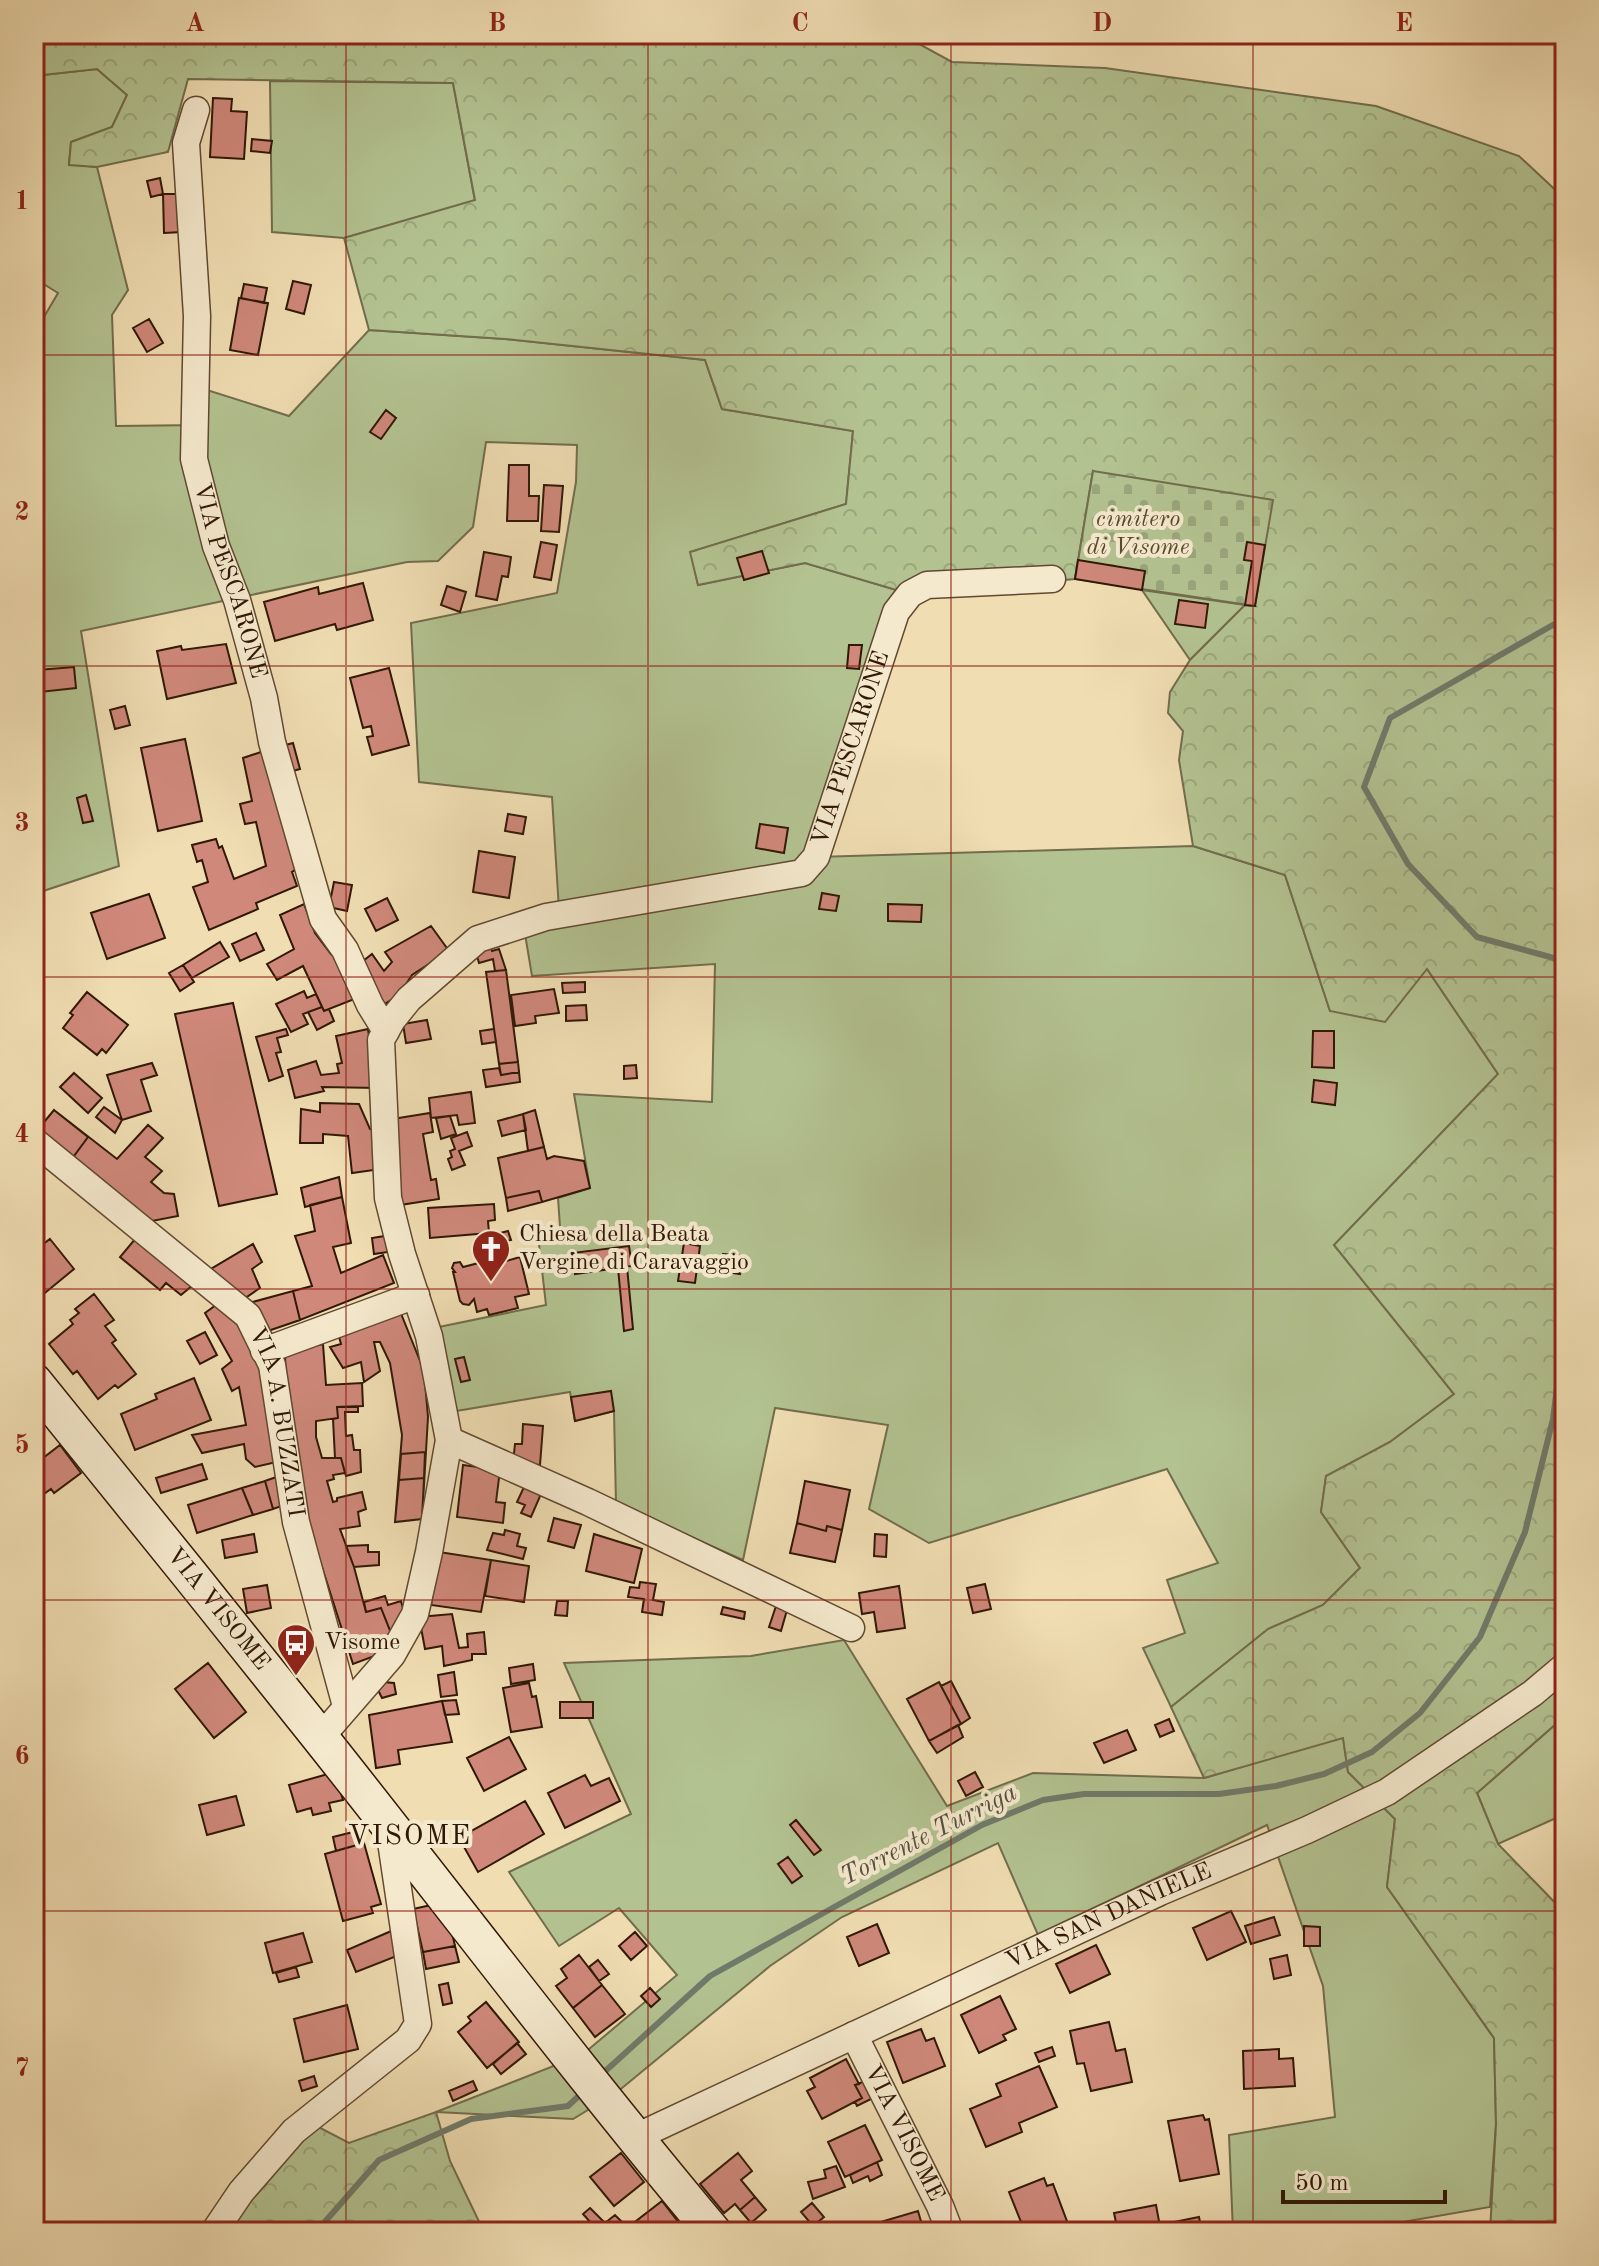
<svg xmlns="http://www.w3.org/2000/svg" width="1599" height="2266" font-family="'Old Standard TT',serif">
  <defs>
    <pattern id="forest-crowns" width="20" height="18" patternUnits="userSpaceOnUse" patternTransform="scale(2)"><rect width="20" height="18" fill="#b3c291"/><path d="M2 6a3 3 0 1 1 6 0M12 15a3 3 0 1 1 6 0" fill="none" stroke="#9aa67c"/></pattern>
    <pattern id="cemetery-stones" width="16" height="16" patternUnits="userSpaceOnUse" patternTransform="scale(2)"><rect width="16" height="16" fill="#b3c291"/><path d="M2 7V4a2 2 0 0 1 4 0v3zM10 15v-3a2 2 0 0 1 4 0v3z" fill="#9aa67c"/></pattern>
  </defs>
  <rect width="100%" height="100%" fill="#f0ddb2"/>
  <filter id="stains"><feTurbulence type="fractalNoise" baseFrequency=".0025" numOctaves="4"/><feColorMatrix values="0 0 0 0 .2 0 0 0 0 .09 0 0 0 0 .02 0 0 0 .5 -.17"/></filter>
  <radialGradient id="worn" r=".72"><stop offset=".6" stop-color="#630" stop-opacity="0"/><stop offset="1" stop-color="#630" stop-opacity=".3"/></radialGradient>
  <path fill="#b3c291" stroke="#726d4c" stroke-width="2" d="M97 69 127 95 112 127 71 142 69 164 97 167 128 290 112 315 116 426 202 425 204 389 289 416 369 330 505 339 705 360 722 409 853 431 846 504 691 552 698 585 805 563 910 594 817 857 1193 846 1285 875 1330 1011 1427 969 1498 1074 1334 1245 1454 1394 1390 1442 1326 1477 1321 1512 1360 1568 1323 1605 1268 1629 1171 1707 1143 1648 1185 1633 1167 1580 1218 1563 1167 1469 929 1543 869 1509 888 1425 775 1408 743 1560 616 1504 614 1411 575 1421 570 1392 450 1412 429 1329 546 1305 539 1244 561 1241 558 1198 590 1188 574 1094 712 1102 715 964 532 976 522 916 559 910 552 797 419 782 411 623 557 593 576 482 577 445 486 442 473 527 438 561 407 562 81 631 119 866 34 894V334L58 293 34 278V76Z
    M270 81 453 83 475 201 344 238 272 232Z
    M1142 590 1245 605 1190 660Z
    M844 1640 947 1806 1033 1773 1204 1778 1343 1737 1348 1772 1395 1819 1387 1887 1494 2038 1496 2124 1490 2207 1345 2232H1233L1229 2135 1335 2117 1323 1986 1267 1825 1038 1935 998 1843 842 1917 770 1966 616 2093 573 2119 436 2112 582 2055 677 1975 619 1908 559 1946 509 1872 631 1814 564 1663 751 1656Z
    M1565 1716V1814L1498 1844 1477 1793Z"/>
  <path fill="url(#forest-crowns)" stroke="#726d4c" stroke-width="2" d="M34 34H901L952 62 1105 68 1376 106 1519 156 1565 199V1716L1477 1793 1498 1844 1565 1913V2232H1490L1496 2124 1494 2038 1387 1887 1395 1819 1348 1772 1343 1738 1204 1778 1171 1707 1268 1629 1323 1605 1360 1568 1321 1512 1326 1476 1390 1442 1454 1394 1334 1245 1498 1074 1427 969 1385 1022 1330 1011 1285 875 1193 846 1179 760 1183 731 1168 713 1170 692 1190 660 1245 605 1255 606 1093 471 1075 579 910 594 805 563 698 585 690 552 846 504 853 431 722 409 705 360 505 339 369 330 344 238 475 200 453 83 188 79 168 152 97 167 69 165 71 142 112 127 127 95 97 69 34 76Z
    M436 2112 450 2161 484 2232H217L307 2121 349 2143Z"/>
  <path fill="url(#cemetery-stones)" stroke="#726d4c" stroke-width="2" d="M1093 471 1273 500 1255 606 1075 579Z"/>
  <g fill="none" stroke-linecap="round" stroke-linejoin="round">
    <path stroke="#707a6a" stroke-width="6" d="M1565 618 1390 718 1364 787 1408 864 1477 937 1565 961
      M601 2075 710 1976 982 1825 1043 1800 1084 1794H1219L1276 1786 1324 1774 1372 1752 1420 1713 1480 1637 1525 1532 1553 1419 1565 1324
      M316 2232 379 2160 471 2119 568 2106 584 2091"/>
  </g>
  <path fill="#cf887a" stroke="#311806" stroke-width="2" d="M213 98 232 99 231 111 247 112 244 159 210 157Z
    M252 139 272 141 270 153 251 151Z
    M160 178 163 194 151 197 147 181Z
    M163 194H179L182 232 164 233Z
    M293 281 311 285 304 314 286 309Z
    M244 284 267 288 264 303 241 298Z
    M239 298 268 303 258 355 230 350Z
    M149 319 163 343 147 352 133 328Z
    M386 410 396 418 381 439 370 432Z
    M509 465H529V496H539L538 521H507Z
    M544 485 563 486 559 532 541 531Z
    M541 542 557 545 551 580 534 577Z
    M1247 542 1265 545 1255 606 1245 605 1252 561 1244 560Z
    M762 551 769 573 744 580 737 558Z
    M484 552 511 557 508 577 502 576 497 600 476 596Z
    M1078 560 1145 571 1142 590 1075 579Z
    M363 583 373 620 337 630 335 624 275 641 264 602 318 587 319 594Z
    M447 586 466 592 460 612 441 605Z
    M1179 600 1208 604 1205 628 1175 624Z
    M226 644 236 683 167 699 157 651 181 646 182 650Z
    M849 645H862L859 669 847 668Z
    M74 667 76 688 40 692 38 670Z
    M389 668 409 745 372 755 367 737 373 736 371 726 363 728 350 678Z
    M125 706 130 725 115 729 110 710Z
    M185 739 202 821 158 831 141 748Z
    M293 743 300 769 285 773 278 747Z
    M267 750 298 868 292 872 297 886 256 903 258 909 209 930 193 887 208 882 202 860 197 862 192 845 216 839 219 848 222 846 234 879 266 866 256 822 245 824 240 804 252 801 243 758Z
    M86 795 93 821 83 823 77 798Z
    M508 814 526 817 523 834 505 831Z
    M760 824 788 828 784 853 756 848Z
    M479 851 515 857 509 898 473 892Z
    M334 882 352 885 347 911 329 907Z
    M822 893 839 896 836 911 819 909Z
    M149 894 165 938 107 959 91 913Z
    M387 898 398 920 376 931 365 909Z
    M304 904 315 933 331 954 336 952 357 998 324 1011 303 966 277 980 267 964 294 949 280 915Z
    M888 904 922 905 921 922 888 921Z
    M431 926 449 951 412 975 399 995 383 1005 358 965 372 954 384 971 392 962 385 952Z
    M256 933 264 950 240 961 232 944Z
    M220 942 229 957 192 978 183 965Z
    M490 945 492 951 499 949 506 970 495 971 493 959 479 963 475 950Z
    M183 965 194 982 180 991 169 973Z
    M506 970 518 1062 499 1064 486 972Z
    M585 982V992L563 993 562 983Z
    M554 989 559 1013 535 1016 536 1023 515 1026 511 995Z
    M304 991 307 998 316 994 322 1007 303 1014 308 1024 291 1032 276 1004Z
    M87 992 128 1025 106 1053 102 1049 97 1055 63 1028 73 1015 70 1013Z
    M233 1003 277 1194 219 1206 175 1014Z
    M586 1005 587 1020 566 1021V1006Z
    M322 1007 324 1011 329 1009 334 1021 317 1030 308 1012Z
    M427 1020 431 1039 406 1043 403 1024Z
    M286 1029 288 1035 277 1038 281 1052 276 1053 283 1076 269 1081 256 1037Z
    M368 1029 377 1088 322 1087 324 1091 295 1098 288 1070 316 1061 321 1075 339 1073 337 1064 342 1063 336 1036Z
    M494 1029 496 1042 482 1044 480 1031Z
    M1313 1031H1334V1068L1312 1067Z
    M518 1062 519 1072 501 1075 499 1064Z
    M152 1063 157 1075 141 1080 151 1111 122 1120 107 1075Z
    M636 1065 637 1078 624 1079V1066Z
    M499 1068 501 1075 519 1072 520 1082 486 1087 483 1070Z
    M74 1073 102 1098 88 1113 60 1087Z
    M1314 1080 1337 1083 1335 1105 1312 1102Z
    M471 1092 475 1123 459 1125 457 1115 431 1118 429 1098Z
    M320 1103 359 1104 370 1129H379L381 1169 352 1173 348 1136 323 1134V1143H300L301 1109 320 1112Z
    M104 1107 122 1120 115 1133 96 1117Z
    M54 1110 117 1159 148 1125 163 1138 145 1157 162 1171 151 1182 164 1193 174 1194 178 1216 152 1221 35 1133Z
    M54 1110 88 1137 71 1160 35 1133Z
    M535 1110 544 1147 528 1151 523 1114Z
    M430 1113 433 1132 423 1134 431 1180 436 1179 439 1199 400 1205 386 1120Z
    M523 1114 526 1130 502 1136 498 1121Z
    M450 1116 456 1134 441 1139 436 1118Z
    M467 1132 472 1146 459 1151 465 1165 452 1170 448 1159 452 1157 450 1151 455 1149 451 1138Z
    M544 1147 547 1159 554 1156 584 1161 590 1188 542 1202 539 1191 506 1198 498 1158Z
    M339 1177 342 1197 305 1207 301 1188Z
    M539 1191 542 1202 508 1211 506 1198Z
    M342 1197 351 1243 333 1247 341 1273 383 1255 394 1283 300 1320 293 1291 312 1286 295 1236 315 1231 310 1205Z
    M494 1204 495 1220 488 1221 489 1233 430 1238 428 1208Z
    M508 1231 511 1240 491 1244 489 1236Z
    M141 1232 199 1280 181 1295 166 1283 160 1290 120 1257Z
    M385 1236 388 1252 374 1254 372 1238Z
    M50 1239 74 1269 34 1302V1251Z
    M684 1243 700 1246 695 1283 678 1281Z
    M253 1244 262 1262 252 1269 260 1288 238 1303 204 1273Z
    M629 1246 632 1266 575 1274 572 1253Z
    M723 1254 743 1256 740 1274 720 1271Z
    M502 1257 503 1262 520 1257 529 1294 515 1297 518 1308 489 1315 487 1309 477 1312 474 1299 469 1305 463 1304 460 1301 453 1272H455L452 1268 454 1263 460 1262 463 1267Z
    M627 1267 633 1329 624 1331 618 1268Z
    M293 1291 300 1320 265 1332 249 1303Z
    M94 1294 114 1320 105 1326 116 1340 112 1343 136 1374 118 1388 115 1385 98 1399 77 1371 73 1374 49 1344 73 1324 70 1320 79 1313 75 1309Z
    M220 1302 249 1329 270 1376 281 1461 255 1467 246 1459 244 1444 202 1453 192 1435 246 1425 239 1387 232 1391 222 1369 232 1361 205 1313Z
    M400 1311 424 1371 428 1417 422 1519 395 1522 402 1435 390 1363 380 1342H374L380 1371 364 1382 361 1362 343 1368 330 1347 341 1344 337 1329Z
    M205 1332 217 1355 200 1364 187 1341Z
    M323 1344 326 1385 362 1383 363 1406 337 1407 338 1418 316 1421V1437L322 1458H341L345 1473 333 1475 334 1479 327 1481 333 1502 337 1501V1498L362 1492 366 1509 358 1512 360 1526 340 1529 354 1567 366 1612 381 1608 393 1638 378 1647 380 1654 353 1664 313 1539 287 1441 285 1352Z
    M464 1357 470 1380 461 1382 455 1359Z
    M194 1378 211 1420 135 1450 121 1414 157 1399 155 1394Z
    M611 1391 614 1411 575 1421 571 1397Z
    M337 1407H358V1412H345L346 1436 352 1435 354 1450H360L361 1472 346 1476 341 1458H335L333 1419 338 1418Z
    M523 1424 543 1426 540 1465 513 1463 515 1444H522Z
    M60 1445 81 1473 54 1493 51 1489 34 1501V1465Z
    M425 1452 424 1478 399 1480 401 1454Z
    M202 1464 207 1479 161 1493 156 1478Z
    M463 1465 500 1470 496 1502 505 1503 503 1523 457 1517Z
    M282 1475 290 1503 273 1509 265 1481Z
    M424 1478 422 1519 395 1522 399 1480Z
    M265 1481 273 1509 253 1515 242 1488Z
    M805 1481 850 1490 842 1530 827 1526 826 1531 797 1523Z
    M524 1487 541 1494 531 1517 521 1513 525 1505 517 1502Z
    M242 1488 253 1515 197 1533 188 1505Z
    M554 1518 581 1525 574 1548 548 1541Z
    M797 1523 826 1531 827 1526 842 1530 835 1562 790 1553Z
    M505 1530 520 1534 517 1546 526 1548 523 1559 487 1550 493 1533 504 1535Z
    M254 1534 257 1552 225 1558 222 1540Z
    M594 1534 642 1549 634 1583 586 1571Z
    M875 1534 887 1535 886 1557 874 1556Z
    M368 1545V1552H379V1565L354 1567 346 1546Z
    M439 1552 491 1560 481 1612 431 1605Z
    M491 1560 529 1566 524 1602 485 1596Z
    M640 1582 656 1584 653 1600 664 1602 662 1615 642 1612 644 1599 628 1597 630 1587 639 1588Z
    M985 1584 991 1609 973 1613 967 1588Z
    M267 1585 271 1608 247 1613 243 1589Z
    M899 1586 905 1628 877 1632 874 1612 862 1614 859 1593Z
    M385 1596 388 1605 401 1601 404 1612 393 1638 381 1608 366 1612 364 1602Z
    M557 1601H568L567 1616 555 1615Z
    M776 1606 787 1610 781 1631 769 1627Z
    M723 1607 745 1612 744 1619 721 1614Z
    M452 1614 459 1648 468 1647 467 1634 484 1632 486 1654H472V1660L444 1666 442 1646 425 1649 419 1617Z
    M208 1663 246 1712 214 1738 175 1689Z
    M533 1664 535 1680 511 1684 509 1668Z
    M454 1672 457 1695 441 1697 438 1675Z
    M951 1681 970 1718 961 1724 941 1686Z
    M383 1682 394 1683 396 1694 382 1698 378 1690Z
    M939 1682 961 1724 929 1741 907 1699Z
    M529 1683 532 1697 536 1696 542 1727 511 1732 503 1688Z
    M456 1700 459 1714 445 1715 442 1701Z
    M442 1701 452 1742 398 1750 400 1764 376 1768 369 1715Z
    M560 1702H593V1718H560Z
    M1169 1719 1174 1731 1160 1737 1155 1725Z
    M958 1725 963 1737 937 1753 929 1741Z
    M1127 1730 1136 1750 1104 1763 1094 1743Z
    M509 1737 526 1769 484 1791 467 1758Z
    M335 1772 343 1800 329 1803 331 1811 313 1815 311 1808 297 1812 289 1785Z
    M975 1772 983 1787 966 1796 958 1781Z
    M585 1775 591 1786 609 1778 620 1801 565 1828 548 1793Z
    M236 1796 244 1825 207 1835 199 1805Z
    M525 1801 544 1834 478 1872 459 1838Z
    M796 1820 821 1850 814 1855 790 1825Z
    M361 1830 364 1843 336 1851 333 1837Z
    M364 1843 381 1904 371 1907 373 1913 343 1921 325 1854Z
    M788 1857 802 1876 792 1883 778 1864Z
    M445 1902 455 1946 423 1952 413 1909Z
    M1231 1911 1246 1942 1207 1960 1193 1928Z
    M1274 1917 1280 1935 1251 1944 1245 1926Z
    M877 1924 889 1953 859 1966 847 1937Z
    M1304 1926 1320 1927V1946H1304Z
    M396 1929 402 1954 356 1972 347 1950Z
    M635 1932 647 1946 631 1960 619 1946Z
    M303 1933 312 1962 273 1973 265 1943Z
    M1096 1945 1110 1974 1070 1993 1056 1964Z
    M455 1946 459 1962 426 1969 423 1952Z
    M579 1955 602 1985 573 2008 556 1986 567 1978 561 1969Z
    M1287 1955 1291 1975 1274 1979 1270 1959Z
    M598 1960 609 1974 599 1981 589 1967Z
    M296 1967 299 1977 279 1982 276 1973Z
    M448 1983 452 2003 443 2005 439 1985Z
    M602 1985 625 2014 595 2037 573 2008Z
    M650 1988 660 1999 651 2007 641 1996Z
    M1000 1996 1016 2029 1003 2035 1006 2040 979 2053 961 2015Z
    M486 2002 519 2042 487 2068 458 2032 471 2021 468 2017Z
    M347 2005 358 2049 304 2062 294 2019Z
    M1109 2022 1116 2051 1125 2049 1132 2082 1091 2091 1084 2063 1077 2064 1070 2031Z
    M921 2029 926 2041 934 2038 945 2066 903 2083 887 2042Z
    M517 2043 526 2054 501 2074 493 2064Z
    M1052 2047 1055 2056 1039 2062 1035 2053Z
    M1279 2049V2059L1293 2058 1295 2086 1244 2089 1243 2051Z
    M846 2059 859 2084 855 2085 862 2098 822 2119 807 2091 815 2087 810 2078Z
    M1039 2066 1057 2107 1019 2123 1022 2132 986 2147 970 2109 1001 2096 996 2084Z
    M314 2076 317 2086 302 2091 299 2081Z
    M473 2081 477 2090 453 2101 449 2091Z
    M865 2081 873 2098 857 2106 855 2102 862 2098 855 2085Z
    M1203 2115 1205 2120 1209 2119 1219 2174 1180 2181 1168 2121Z
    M865 2125 882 2160 845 2177 828 2142Z
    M621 2153 644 2182 614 2206 590 2177Z
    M738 2153 752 2171 741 2180 755 2197 740 2210 735 2204 724 2213 700 2184Z
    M877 2162 882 2175 870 2181 868 2176 853 2183 850 2175Z
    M836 2166 845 2187 813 2199 808 2182 826 2178 824 2170Z
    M1044 2178 1047 2186 1053 2184 1068 2224 1046 2232H1025L1009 2192Z
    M755 2197 766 2210 751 2223 740 2210Z
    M662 2201 686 2232H637L631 2225Z
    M812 2203 824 2217 813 2226 801 2212Z
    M1156 2205 1161 2232H1118L1114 2213Z
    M590 2208 605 2223 615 2215 628 2228 631 2225 637 2232H599L583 2214Z
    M918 2211 924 2232H876L874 2224Z
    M1199 2217 1202 2232H1176L1174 2222Z"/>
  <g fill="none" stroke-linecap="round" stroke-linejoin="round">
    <defs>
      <g id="street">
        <path id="s1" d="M196 110 186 143 197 316 194 459 216 546 237 600 264 698 272 742 323 919 345 950 370 1005 386 1031"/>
        <path id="s2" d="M34 1141 248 1316 272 1365 296 1522 346 1706"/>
        <path d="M264 1351 416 1295"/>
        <path d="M449 1440 588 1502 851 1628"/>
        <path id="s3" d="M320 1738 392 1655 415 1614 429 1552 449 1440 429 1336 402 1254 388 1198 381 1040 392 1020 409 999 478 939 546 917 802 873 816 857 896 612 910 594 927 585 1052 579"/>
        <path id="s4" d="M854 2035 940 2206 950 2232"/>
        <path id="s5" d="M634 2138 1160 1892 1307 1830 1387 1792 1533 1693 1565 1666"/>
        <path d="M214 2232 241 2192 294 2131 408 2040 418 2024 389 1828"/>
      </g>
      <g id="secondary">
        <path id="s6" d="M34 1382C129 1499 224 1617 318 1735 450 1901 577 2070 713 2232"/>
      </g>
    </defs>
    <use href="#street" stroke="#614931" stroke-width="29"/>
    <use href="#secondary" stroke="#311806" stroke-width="39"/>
    <use href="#street" stroke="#f5e9cd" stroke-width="26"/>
    <use href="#secondary" stroke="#f5e9cd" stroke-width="36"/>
  </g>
  <path fill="none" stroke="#8f2418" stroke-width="2" stroke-opacity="0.55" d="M346 34V2232M648 34V2232M951 34V2232M1253 34V2232M34 355H1565M34 666H1565M34 977H1565M34 1289H1565M34 1600H1565M34 1911H1565"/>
  <defs>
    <symbol id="church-pin" viewBox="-11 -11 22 30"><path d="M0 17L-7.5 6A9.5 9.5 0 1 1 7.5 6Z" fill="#8f2418" stroke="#f5e9cd"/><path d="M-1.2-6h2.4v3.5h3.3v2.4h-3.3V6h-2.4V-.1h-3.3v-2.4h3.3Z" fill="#fff"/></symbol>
    <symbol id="bus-pin" viewBox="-11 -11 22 30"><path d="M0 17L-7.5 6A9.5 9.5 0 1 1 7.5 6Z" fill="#8f2418" stroke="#f5e9cd"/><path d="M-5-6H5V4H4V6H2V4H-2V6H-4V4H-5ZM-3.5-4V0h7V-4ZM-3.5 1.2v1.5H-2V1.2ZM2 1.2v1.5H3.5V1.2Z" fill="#fff"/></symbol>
  </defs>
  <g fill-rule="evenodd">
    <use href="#church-pin" x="469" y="1227" width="44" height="60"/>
    <use href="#bus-pin" x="274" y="1621" width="44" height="60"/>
  </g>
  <g text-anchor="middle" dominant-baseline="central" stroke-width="8" stroke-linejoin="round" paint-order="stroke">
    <g font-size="24" font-style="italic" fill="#584b30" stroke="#f5e9cd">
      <text x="1138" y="520">cimitero<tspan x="1138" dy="28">di Visome</tspan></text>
    </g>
    <g font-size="24" fill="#311806" stroke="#f5e9cd">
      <text stroke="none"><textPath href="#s1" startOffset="478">VIA PESCARONE</textPath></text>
      <text stroke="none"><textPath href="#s3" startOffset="1350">VIA PESCARONE</textPath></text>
      <text stroke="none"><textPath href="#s2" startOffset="388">VIA A. BUZZATI</textPath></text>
      <text stroke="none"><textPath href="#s6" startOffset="292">VIA VISOME</textPath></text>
      <text stroke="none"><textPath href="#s5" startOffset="524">VIA SAN DANIELE</textPath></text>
      <text stroke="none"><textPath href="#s4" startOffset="110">VIA VISOME</textPath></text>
    </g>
    <g font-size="24" fill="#311806" stroke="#f5e9cd" text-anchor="start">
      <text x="519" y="1235">Chiesa della Beata<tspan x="519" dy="28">Vergine di Caravaggio</tspan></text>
      <text x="324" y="1643">Visome</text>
    </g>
    <g font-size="26" font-style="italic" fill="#565140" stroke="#f5e9cd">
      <text transform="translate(929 1835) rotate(-27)">Torrente Turriga</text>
    </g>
    <g font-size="28" letter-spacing="2" fill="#311806" stroke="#f5e9cd">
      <text x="410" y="1837">VISOME</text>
    </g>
  </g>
  <rect width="1599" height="2266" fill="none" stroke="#f0ddb2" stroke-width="88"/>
  <path d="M1283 2190v12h162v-12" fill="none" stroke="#311806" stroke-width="4"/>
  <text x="1295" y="2190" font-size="24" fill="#311806" stroke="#f5e9cd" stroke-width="6" paint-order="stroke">50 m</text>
  <rect x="44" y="44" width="1511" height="2178" fill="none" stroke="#8f2418" stroke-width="3"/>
  <g font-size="26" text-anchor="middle" font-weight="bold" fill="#8f2418">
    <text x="195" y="31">A</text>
    <text x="497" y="31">B</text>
    <text x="800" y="31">C</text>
    <text x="1102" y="31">D</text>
    <text x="1404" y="31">E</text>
    <text x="22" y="209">1</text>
    <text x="22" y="520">2</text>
    <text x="22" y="831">3</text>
    <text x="22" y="1142">4</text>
    <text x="22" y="1453">5</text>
    <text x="22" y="1764">6</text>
    <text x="22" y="2076">7</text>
  </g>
  <rect width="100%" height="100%" filter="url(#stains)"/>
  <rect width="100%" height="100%" fill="url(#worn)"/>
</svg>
